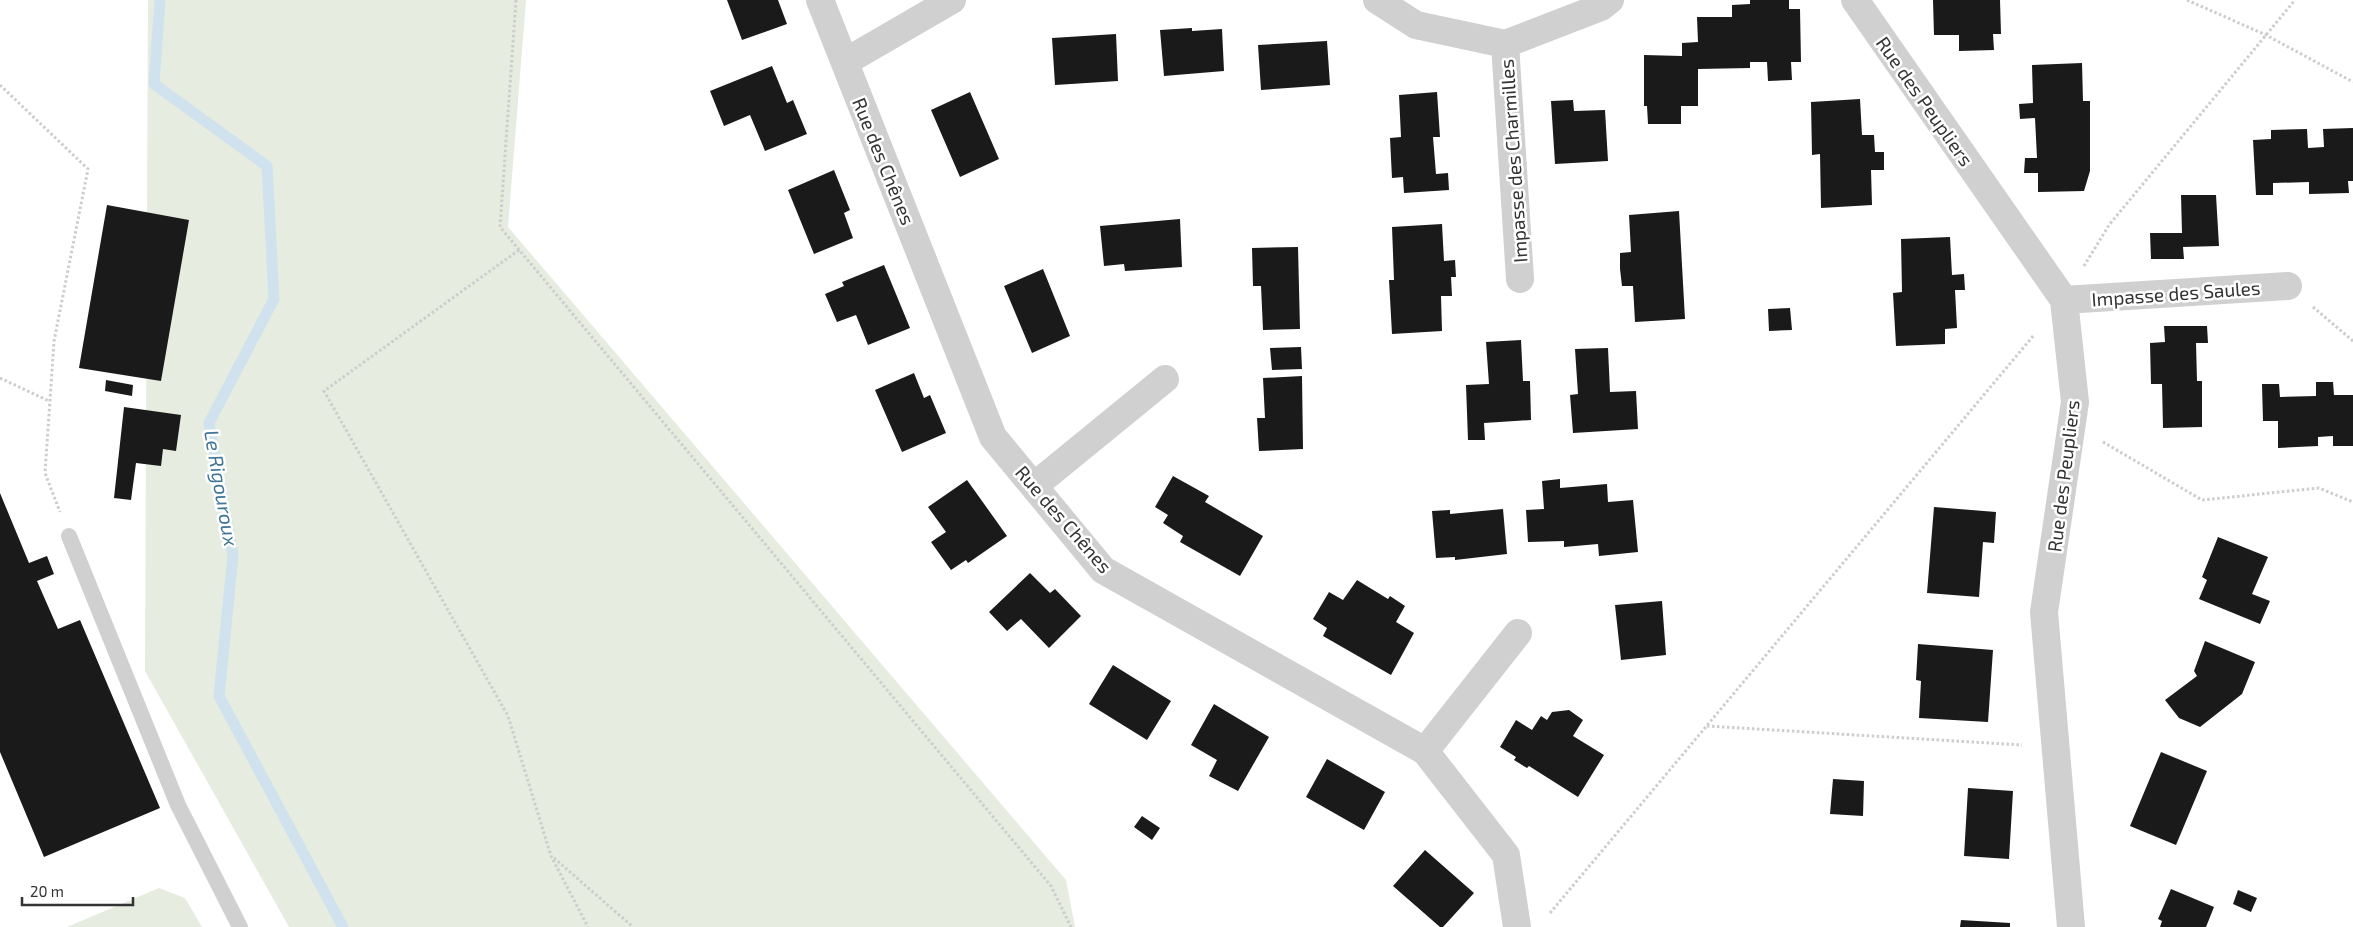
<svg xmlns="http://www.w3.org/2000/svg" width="2353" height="927" font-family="'Exo 2',sans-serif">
  <rect width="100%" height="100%" fill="#fff"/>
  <path fill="#e6ecdf" d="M148 0H526L508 227 1066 880 1075 927H289L145 671Z
    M159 888 185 898 202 927H67Z"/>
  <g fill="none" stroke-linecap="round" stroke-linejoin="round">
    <path stroke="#cfe2ee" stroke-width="11" d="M160 0 154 84 267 166 274 299 209 423 233 555 219 696 343 927"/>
  </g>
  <path fill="#1a1a1a" d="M727 0H778L787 24 742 40Z
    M1750 0H1789V9H1800L1801 62H1791L1792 80 1768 81 1767 62H1750V68L1698 69V106H1681V124H1648L1647 106H1644V55L1682 56V43L1698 42 1697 17H1732V5L1750 4Z
    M1933 0H2000L2001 34H1993L1994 50 1959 51V35H1934Z
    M1192 28V31L1222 29 1224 71 1164 76 1160 30Z
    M1116 34 1118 81 1055 85 1052 38Z
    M1327 41 1330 85 1261 90 1258 45Z
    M2082 63 2083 101H2090V171L2084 191 2038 192V173H2024L2025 158H2037L2035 118 2020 119 2019 104 2033 103 2032 65Z
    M772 66 787 103 793 100 807 134 765 151 750 115 724 126 710 91Z
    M970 92 999 159 960 177 931 110Z
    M1437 92 1440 137H1433L1436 174 1448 173 1449 190 1404 193 1403 177 1392 178 1390 138 1401 137 1399 95Z
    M1860 99 1862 135H1874L1875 152H1884V170H1871L1872 205 1821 208 1820 154 1812 155 1811 102Z
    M1573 100 1574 111 1605 110 1608 161 1555 164 1551 101Z
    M2353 128V181H2348L2349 193 2309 194V182L2273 183V195H2256L2253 140 2271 139V130L2307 129 2308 148 2324 147 2323 129Z
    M834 170 850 210 844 213 853 238 814 254 788 190Z
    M2181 195H2216L2219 246 2183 247 2184 259H2151L2150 233H2182Z
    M107 205 189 220 161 381 79 368Z
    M1679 211 1685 319 1635 322 1633 286H1622L1620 269V253L1631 252 1629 215Z
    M1180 219 1182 267 1125 271 1124 264 1104 266 1100 226Z
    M1442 224 1444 261 1455 260 1456 277H1451L1452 296H1441L1442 331 1392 334 1389 280H1394L1392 227Z
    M1950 237 1952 275 1964 274 1965 290H1955L1957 328 1945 329V344L1896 346 1893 293 1902 292 1901 239Z
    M1298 247 1300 329 1263 330 1261 286H1253L1252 248Z
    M884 265 910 328 868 345 856 315 837 322 825 294 844 286 842 282Z
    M1043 269 1070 336 1032 353 1004 286Z
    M1790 308 1792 330 1769 331 1768 309Z
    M2164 326H2207L2208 343H2196L2197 381H2202V427L2163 428 2162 384H2151L2150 343 2165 342Z
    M1521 340 1523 381H1530L1531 420 1484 423 1485 440H1468L1466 385 1489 384 1486 342Z
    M1301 347 1302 369 1272 370 1270 348Z
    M1608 348 1610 392 1636 391 1638 429 1573 433 1570 395 1578 394 1575 349Z
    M914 373 924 398 930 395 946 433 902 452 875 390Z
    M1302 376 1303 449 1259 451 1257 418H1265L1263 378Z
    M106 380 133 385 132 396 105 391Z
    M2316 382H2333L2334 395H2353V446H2333V436L2318 437V446L2278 448V421H2263L2262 384H2279L2280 397 2316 396Z
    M124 407 181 415 176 451 163 449 161 466 136 463 131 500 114 498Z
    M1173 476 1209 496 1205 502 1263 536 1240 576 1180 542 1183 536 1163 523 1168 515 1155 507Z
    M1560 479V488L1607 484 1608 502 1633 500 1638 552 1599 556 1598 544 1564 547V541L1528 542 1526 510 1544 509 1542 481Z
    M967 480 1007 536 968 563 966 560 951 570 931 542 946 532 928 507Z
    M0 493 29 563 47 556 54 574 37 581 58 629 80 620 160 808 44 857 0 752Z
    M1934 507 1996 512 1994 543 1983 542 1979 597 1927 593Z
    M1503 509 1507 554 1455 560V557L1436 558 1432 511 1450 510V514Z
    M2218 537 2268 557 2252 594 2270 601 2260 624 2199 599 2207 580 2202 577Z
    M1030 573 1050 593 1055 589 1081 616 1049 648 1021 619 1007 631 989 612Z
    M1357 580 1388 599 1390 596 1405 606 1396 622 1414 633 1391 675 1323 636 1327 628 1313 619 1329 592 1343 600Z
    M1662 601 1666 655 1621 660 1615 605Z
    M2205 641 2255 662 2242 694 2200 727 2179 718 2165 700 2197 676 2194 671Z
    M1918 644 1993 650 1988 722 1919 718 1921 681 1916 680Z
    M1113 665 1171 701 1147 740 1089 704Z
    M1214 704 1269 737 1238 791 1209 776 1217 760 1191 745Z
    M1569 710 1583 720 1573 736 1604 755 1578 797 1529 766 1527 768 1514 760 1516 757 1500 747 1516 720 1532 730 1541 716 1547 720 1552 712Z
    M2161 752 2207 771 2176 845 2130 826Z
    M1327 759 1385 792 1364 830 1306 797Z
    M1833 779 1864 781 1863 816 1830 814Z
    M1968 788 2013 791 2009 859 1964 856Z
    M1142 816 1160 828 1152 840 1134 827Z
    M1425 850 1474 893 1443 927H1440L1393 886Z
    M2171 889 2214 907 2206 927H2160L2162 921 2158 919Z
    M2238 890 2257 898 2251 912 2233 904Z
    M1961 920 2010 923V927H1960Z"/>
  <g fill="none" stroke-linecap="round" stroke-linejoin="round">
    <path stroke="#cdcdcd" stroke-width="3" stroke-dasharray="2.5 2.5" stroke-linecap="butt" d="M516 0 500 227 1051 886 1071 927
      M2187 0 2266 35 2353 82
      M0 85 88 169 54 341 45 473 60 512
      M519 250 324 391 508 716 551 856 588 927
      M2084 266 2109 225 2295 0
      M2313 307 2353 341
      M0 378 49 401
      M2103 442 2202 500 2319 488 2353 502
      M1707 726 2022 745
      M554 858 633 927
      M1550 913 2034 335"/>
    <path stroke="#d0d0d0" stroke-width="16" d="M69 536 178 805 240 927"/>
    <path stroke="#d0d0d0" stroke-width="28" d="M820 0 993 437 1103 570 1425 751 1506 855 1517 927
      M1377 0 1416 25 1505 44 1601 7 1610 0
      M1855 0 2064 300 2075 402 2044 612 2071 927
      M1505 44 1520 279
      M845 62 952 0
      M2064 300 2288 286
      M1034 486 1165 379
      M1425 751 1518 633"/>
  </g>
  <g text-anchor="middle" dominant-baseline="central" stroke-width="5" stroke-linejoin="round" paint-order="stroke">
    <g font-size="19" fill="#333" stroke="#fff">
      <text transform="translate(1925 101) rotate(55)">Rue des Peupliers</text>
      <text transform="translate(884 161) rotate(68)">Rue des Chênes</text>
      <text transform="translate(1513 161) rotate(-94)">Impasse des Charmilles</text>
      <text transform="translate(2176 293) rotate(-4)">Impasse des Saules</text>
      <text transform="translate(2063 476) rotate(-83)">Rue des Peupliers</text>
      <text transform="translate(1064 519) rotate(49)">Rue des Chênes</text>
    </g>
    <g font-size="20" font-style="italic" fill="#3f7597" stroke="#fff">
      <text transform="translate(222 488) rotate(80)">Le Rigouroux</text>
    </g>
  </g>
  <path d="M22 897v8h111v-8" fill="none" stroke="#333333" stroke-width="2.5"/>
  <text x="30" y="897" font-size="15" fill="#333333" stroke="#ffffff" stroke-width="4" paint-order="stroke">20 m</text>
</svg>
